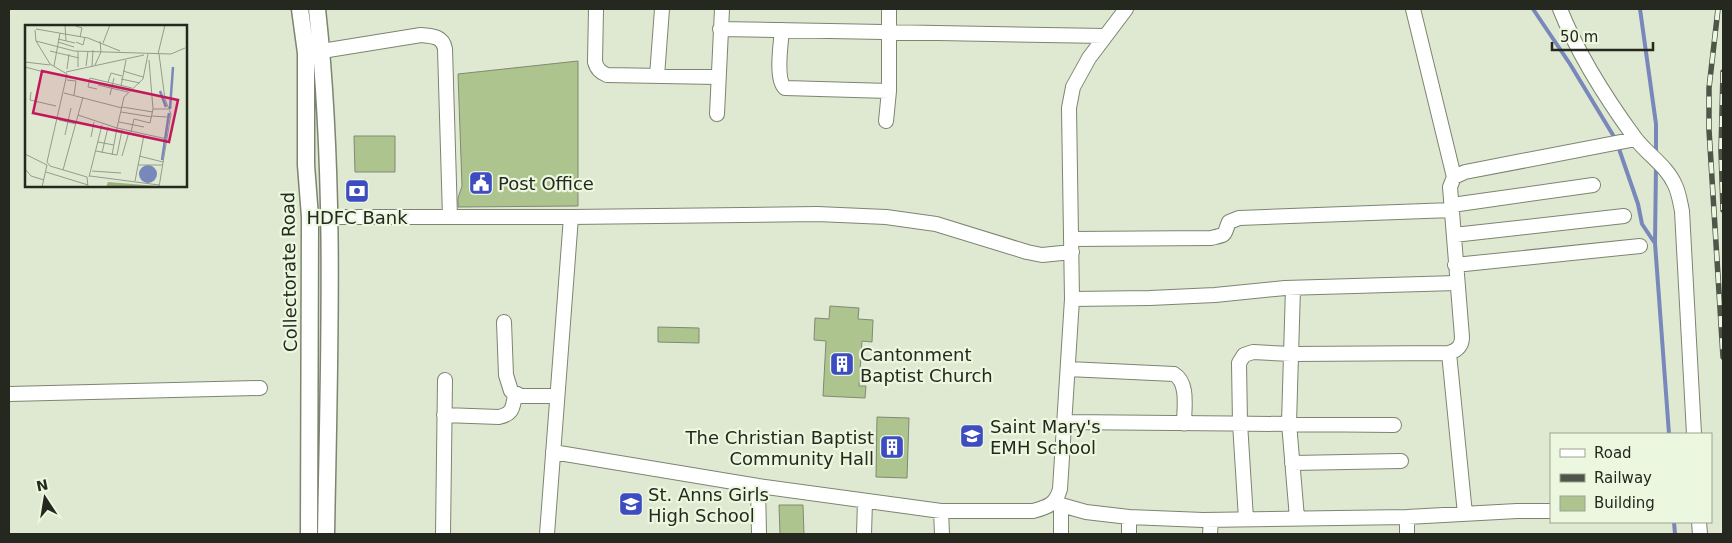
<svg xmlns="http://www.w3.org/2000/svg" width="1732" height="543" font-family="'DejaVu Sans',sans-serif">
  <rect width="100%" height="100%" fill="#dfe9d2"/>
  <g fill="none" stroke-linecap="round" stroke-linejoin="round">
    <path stroke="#7988ba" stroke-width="4" d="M1533 9 1570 64 1616 140
      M1640 9 1656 124V153
      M1618 146 1638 204 1642 224 1654 242
      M1656 165 1655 243 1669 434
      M1674 522 1675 534"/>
  </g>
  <path fill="#adc48e" stroke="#808974" d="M578 61V206L458 207V198L462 186 458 74Z
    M354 136H395V172H355Z
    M830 306 859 308 858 319 873 320 872 342 862 341 859 386H866L865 398 823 396 826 341 814 340 815 318 829 319Z
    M658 327 699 328V343L658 342Z
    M877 417 909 418 907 478 876 477Z
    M779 505H803L804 534H780Z"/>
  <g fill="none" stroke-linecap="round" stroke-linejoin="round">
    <defs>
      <path id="minor" d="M596 9 595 62C597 69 600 72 607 75L717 77
        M1413 9 1454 177
        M1560 9C1577 52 1608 101 1635 138 1647 154 1667 166 1675 185 1679 193 1680 202 1682 211L1694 434
        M720 29 1105 36
        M782 30C781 43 775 79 785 88L889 91
        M322 51 421 35C432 36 443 36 445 49L450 217
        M657 76 662 9
        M717 114 722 9
        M886 121 889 91V9
        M1452 205 1593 185
        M329 217H571L817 214 886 217 936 224 1027 252 1042 255 1072 252
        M1454 235 1624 216
        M1072 239 1211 238C1228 234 1223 236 1229 222L1239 218 1452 210
        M1455 265 1640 246
        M1293 288 1289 423 1297 518
        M1072 299 1150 298 1215 295 1285 288 1457 283
        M504 322 506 375 511 391 521 396H557
        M1449 353 1465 514
        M1068 369 1174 374C1189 383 1184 408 1184 424
        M9 394 260 388
        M444 415 499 417C513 414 513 407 515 394
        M1065 422C1175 424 1284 423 1394 425
        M553 452 758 486 941 511H1033C1048 507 1056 504 1060 489L1072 299 1069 108 1073 87 1089 58 1126 9
        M1292 463 1401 461
        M758 486 759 534
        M1054 503 1086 512 1129 517 1203 520 1407 517 1517 511H1551
        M1061 505V534
        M941 511 942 534
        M1129 517V534
        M1246 519 1240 423 1239 363 1244 355 1253 352 1291 354 1449 353C1458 350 1462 346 1462 337L1450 187 1454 177 1465 172 1636 139
        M1699 522 1700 534
        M443 534 445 380
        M547 534 571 217
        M864 534 865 501
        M1210 534 1211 520
        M1407 534V517"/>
      <path id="tertiary" d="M300 9 306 53V165L310 217 309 534
        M317 9C336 183 329 359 326 534"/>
    </defs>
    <use href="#minor" stroke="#7c8570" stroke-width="16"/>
    <use href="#tertiary" stroke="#7c8570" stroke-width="19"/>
    <use href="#minor" stroke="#fff" stroke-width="14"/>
    <use href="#tertiary" stroke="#fff" stroke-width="16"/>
    <defs>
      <path id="rail" d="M1718 9 1709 88V130L1723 357
        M1723 72 1721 151 1723 210"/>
    </defs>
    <use href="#rail" stroke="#4f5549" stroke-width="5.5"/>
    <use href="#rail" stroke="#ecf7df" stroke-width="4" stroke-dasharray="11" stroke-linecap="butt"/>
  </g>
  <defs>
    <symbol id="civic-square" viewBox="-11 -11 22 22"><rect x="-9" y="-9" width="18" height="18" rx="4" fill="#3d4dc1" stroke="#ecf7df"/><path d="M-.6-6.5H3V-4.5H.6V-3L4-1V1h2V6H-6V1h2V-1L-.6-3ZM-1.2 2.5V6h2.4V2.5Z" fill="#fff"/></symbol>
    <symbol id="bank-square" viewBox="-11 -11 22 22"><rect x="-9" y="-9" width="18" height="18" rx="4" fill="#3d4dc1" stroke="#ecf7df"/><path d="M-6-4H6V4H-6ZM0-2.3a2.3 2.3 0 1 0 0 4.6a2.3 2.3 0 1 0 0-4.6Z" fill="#fff"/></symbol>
    <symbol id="building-square" viewBox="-11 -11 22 22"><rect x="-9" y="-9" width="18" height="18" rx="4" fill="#3d4dc1" stroke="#ecf7df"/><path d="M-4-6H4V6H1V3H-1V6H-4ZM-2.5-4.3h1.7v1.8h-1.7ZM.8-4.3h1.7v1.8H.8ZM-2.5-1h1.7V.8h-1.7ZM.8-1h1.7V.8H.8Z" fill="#fff"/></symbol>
    <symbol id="school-square" viewBox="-11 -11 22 22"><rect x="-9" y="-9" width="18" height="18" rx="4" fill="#3d4dc1" stroke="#ecf7df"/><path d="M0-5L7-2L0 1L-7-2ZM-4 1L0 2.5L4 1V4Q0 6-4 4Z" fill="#fff"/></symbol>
  </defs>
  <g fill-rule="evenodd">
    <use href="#civic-square" x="467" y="169" width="28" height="28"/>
    <use href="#bank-square" x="343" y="177" width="28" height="28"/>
    <use href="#building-square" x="828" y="350" width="28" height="28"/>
    <use href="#school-square" x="958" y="422" width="28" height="28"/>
    <use href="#building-square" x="878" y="433" width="28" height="28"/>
    <use href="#school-square" x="617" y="490" width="28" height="28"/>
  </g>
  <g text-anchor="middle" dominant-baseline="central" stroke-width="4.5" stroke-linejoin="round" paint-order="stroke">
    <g font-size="18" fill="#24281f" stroke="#ecf7df" text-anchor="start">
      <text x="498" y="183">Post Office</text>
      <text x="357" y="217" text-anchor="middle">HDFC Bank</text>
      <text x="860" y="354">Cantonment<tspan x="860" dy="21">Baptist Church</tspan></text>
      <text x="990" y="426">Saint Mary's<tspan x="990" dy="21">EMH School</tspan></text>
      <text x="874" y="437" text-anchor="end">The Christian Baptist<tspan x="874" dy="21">Community Hall</tspan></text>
      <text x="648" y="494">St. Anns Girls<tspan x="648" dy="21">High School</tspan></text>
    </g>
    <g font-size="18" fill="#24281f" stroke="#ecf7df">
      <text transform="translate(289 272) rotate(-91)">Collectorate Road</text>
    </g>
  </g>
  <g transform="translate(25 25)">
    <rect width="162" height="162" fill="#dfe9d2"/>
    <path d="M83 157 131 161V162H81Z" fill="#9cb37e"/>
    <path d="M114 149a9 9 0 1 1 18 0a9 9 0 1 1-18 0Z" fill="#7988ba"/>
    <path fill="none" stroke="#7988ba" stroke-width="2.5" d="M135 66 141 82M145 84 148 42M137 135 144 88"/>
    <path fill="none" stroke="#949c8a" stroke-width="1" d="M40 0 41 16M48 0 57 3 55 12M11 4 63 13 95 26M10 5 11 16 25 39 42 49 22 137M33 14 50 18M11 16 49 26 146 29 160 23M33 17 49 22M51 17 58 20 60 12M78 18 85 0M25 26 54 33M133 29 140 0M124 35 128 84M0 37 25 40M70 40 76 27 75 16M29 41 35 8M61 41 63 26M67 41 68 25M0 42 19 47M53 42V26M42 44 44 29M98 46 118 52M41 47 119 30M96 54 115 58M42 55 51 56 49 70M83 57 86 48 97 51M73 60 103 67M96 61 101 35M72 64 63 62 65 53 107 63M6 67 5 75 31 81M39 68 97 83M85 70 89 53M97 82 128 87M96 87 127 92M53 90 92 103 99 72 118 54 123 29M127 91 142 92M34 95 51 99M94 97 119 102M92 103 142 114M106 107 109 94 125 98 128 84H143M40 110 46 83M66 112 69 97M73 117 89 120M71 126 92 130 97 105M77 128 83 102M0 129 22 140M87 130 92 103M97 131 104 107M114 131 138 137M22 137 25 141 62 152 63 162M113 140H138M0 144 6 151 19 155M38 145 58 72M67 146 96 148M21 147 63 160M65 151 134 160M64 152 77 100M110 156 119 110M17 162 22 140M134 162 146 89 140 74 134 29"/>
    <path fill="#c2185b" fill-opacity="0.15" stroke="#c2185b" stroke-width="2.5" d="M17 46 153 75 144 117 8 88Z"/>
    <rect width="162" height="162" fill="none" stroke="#24281f" stroke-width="2.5"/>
  </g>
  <rect width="1732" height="543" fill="none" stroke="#24281f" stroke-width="20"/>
  <rect x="1550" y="433" width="162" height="90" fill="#ecf7df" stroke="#9ca492"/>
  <rect x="1560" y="449" width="25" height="8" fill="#ffffff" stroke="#9ca492"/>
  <text x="1594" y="458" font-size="15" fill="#24281f">Road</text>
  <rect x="1560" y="474" width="25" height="8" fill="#4f5549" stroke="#9ca492"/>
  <text x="1594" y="483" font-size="15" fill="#24281f">Railway</text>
  <rect x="1560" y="496" width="25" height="15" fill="#adc48e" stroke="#9ca492"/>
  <text x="1594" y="508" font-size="15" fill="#24281f">Building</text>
  <g transform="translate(45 498) rotate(348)" stroke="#ecf7df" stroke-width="4" paint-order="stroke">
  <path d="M0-4L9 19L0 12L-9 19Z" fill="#24281f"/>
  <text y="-8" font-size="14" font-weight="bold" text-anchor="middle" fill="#24281f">N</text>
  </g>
  <path d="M1552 42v8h101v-8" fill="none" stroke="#24281f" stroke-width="2.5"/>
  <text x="1560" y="42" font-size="15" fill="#24281f" stroke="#ecf7df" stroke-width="4" paint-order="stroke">50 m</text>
</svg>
